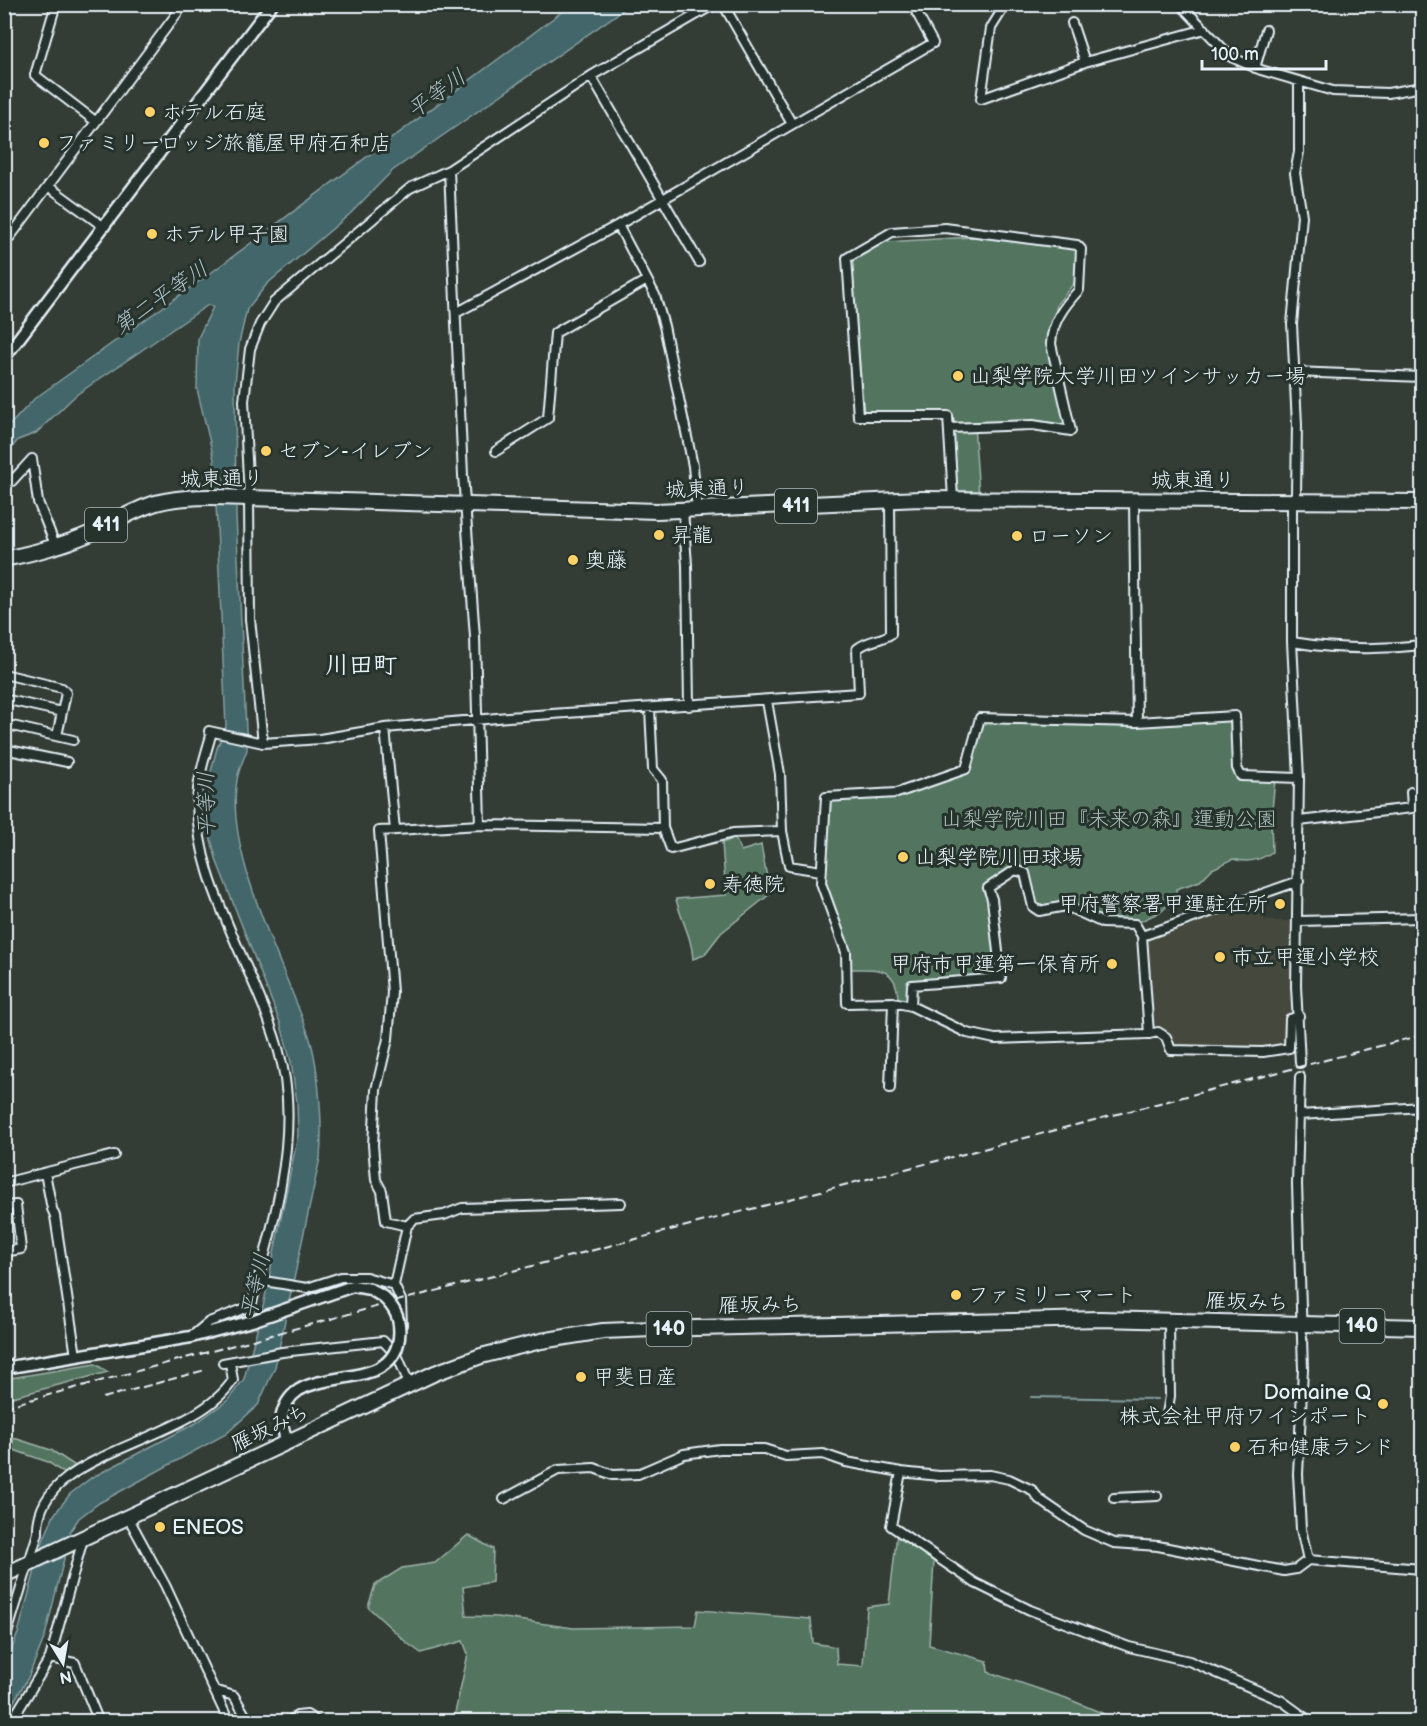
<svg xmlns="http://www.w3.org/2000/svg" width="1427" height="1726" font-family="'Balsamiq Sans','Klee One',sans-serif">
  <rect width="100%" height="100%" fill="#343d35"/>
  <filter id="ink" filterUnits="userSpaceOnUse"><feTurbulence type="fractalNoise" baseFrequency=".0167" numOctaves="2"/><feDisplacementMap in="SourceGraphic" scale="12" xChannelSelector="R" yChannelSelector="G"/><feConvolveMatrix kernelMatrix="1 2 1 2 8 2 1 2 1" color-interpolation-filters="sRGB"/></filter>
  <g filter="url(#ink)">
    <path fill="#444a3e" d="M1256 896 1266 921H1299V1016L1290 1019 1289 1048 1263 1052 1171 1050 1165 1037 1149 1034 1142 936Z"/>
    <path fill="#52745e" stroke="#9db2ab" stroke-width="1.5" d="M973 237 1076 247 1075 282 1057 304 1054 321 1048 330 1066 426 974 424 979 495 955 494 951 413H864L851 262 885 242Z
      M1235 716V774L1239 778 1275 780 1271 819 1272 852C1260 861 1247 863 1233 859L1212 869 1200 881 1176 889 1177 896 1162 911 1135 924 1103 923 1066 907 1039 911 1033 907 1025 873 1015 870 988 888 1001 978 913 985 911 1006 898 1001C898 965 876 969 848 969L821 883 826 797 897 793 966 769 980 718 1137 722Z
      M735 838 741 851 761 845 770 894 721 933 704 955 693 959C692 937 681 920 676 899L726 895 722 843Z
      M95 1364 108 1372 5 1399V1379Z
      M14 1438 51 1450 77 1467 65 1474 48 1462 11 1449Z
      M897 1533 934 1561 929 1645 987 1661 988 1672 1066 1698 1121 1721H450L455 1713 468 1654 463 1641 421 1653 407 1643 368 1607 375 1585 402 1568 435 1563 468 1535 493 1549 492 1582 463 1587 466 1616 497 1617 573 1628 695 1626 698 1610 811 1619 813 1643 836 1647 837 1664 863 1666 867 1607 889 1604Z"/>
    <path fill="#436669" stroke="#859ea2" stroke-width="1.5" d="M571 5H630L392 171 351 213 267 284 247 309 239 343 235 384 236 516 247 750C244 758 240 767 238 775 221 848 285 966 309 1036 319 1066 323 1126 320 1158L275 1367 258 1405 226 1434 99 1503 79 1518 71 1530 45 1636 28 1678 5 1716V1667L18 1633 43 1541 54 1515 70 1494 91 1478 196 1423 228 1400 244 1379 264 1302 298 1135 297 1102 291 1062 281 1025 217 862 207 825V787L217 748 226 727 214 459 197 389 198 338 213 307 208 305 76 395 36 433 18 440 5 456V430L34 399 212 272Z"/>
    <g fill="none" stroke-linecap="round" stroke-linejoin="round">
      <path stroke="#859ea2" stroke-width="2" d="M1031 1397 1157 1399"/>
      <defs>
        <path id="street" d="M56 4 35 75 95 121
          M723 4 792 124
          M1006 4 991 28 981 99 1085 62 1205 29
          M1180 4 1231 57 1261 70 1333 91 1388 93 1422 87
          M1072 23 1085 62
          M1255 68 1266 30
          M591 76 699 262
          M1299 82V152L1295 173 1302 216 1292 324 1297 425 1296 494 1292 500V642C1334 649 1379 650 1422 645
          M449 170 591 76 706 9 718 4
          M48 186 104 227
          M618 225 655 295 664 326 693 466 697 510
          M4 245 184 4
          M456 313 618 225 933 43 912 4
          M1294 372 1422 377
          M949 428 1033 425 1071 431 1051 344C1052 322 1064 306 1079 290L1081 249 1077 245 945 228 892 232 847 258 858 416H948L953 499
          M496 451 548 418 555 333 647 280
          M32 459 38 502 56 547
          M12 481 32 459
          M1134 501 1137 722
          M683 510 687 565 689 706
          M1292 642 1299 778
          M4 674 62 688 66 693 57 736
          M4 699 62 712
          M767 701 780 774 782 831
          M650 709 653 769 662 780 663 828
          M4 724 73 740
          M385 728 395 830
          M209 731 263 743 320 739 385 728 508 717 859 693 857 649C867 640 880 641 891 634L890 501
          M263 743 250 619 249 498 244 401 250 349 260 324 274 302 410 188 449 170 463 475 475 637 480 825
          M4 749 67 762
          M1299 821 1412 808 1411 792
          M1299 881 1142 936 1149 1034 995 1039 967 1033 911 1006 893 1002 847 1003 846 952 821 883 826 797 897 793 966 769 980 718 1137 722 1235 716 1237 768 1241 776 1299 778 1296 986 1300 1063
          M1299 921 1422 918
          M911 1006 912 985 1001 978 992 899 988 888 1015 870 1025 873 1033 907 1039 911 1066 906 1103 923 1135 924 1142 936
          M1149 1034 1158 1032 1166 1037 1171 1050 1263 1052 1289 1048 1290 1019 1299 1016
          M1300 1077 1297 1184 1303 1369 1298 1474 1301 1529 1308 1560
          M890 1088 893 1002
          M1300 1115 1422 1107
          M45 1173 52 1209 55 1216 76 1356
          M4 1183 114 1155
          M4 1206 16 1205 21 1249 4 1252
          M407 1226 386 1221 382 1191 376 1180 373 1145 376 1090 388 1039 392 992 379 831 480 825 663 828 671 849 733 833 782 831 789 866 821 871
          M258 1280 307 1288 341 1277H366L394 1285 401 1300 402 1325
          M394 1285 407 1226 414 1219 444 1215 462 1208 621 1203
          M192 1336 209 1322 251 1306C270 1236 296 1152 285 1079 270 984 188 886 198 789 200 770 207 750 212 732
          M223 1363 282 1352 383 1341 398 1357 410 1386
          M1167 1414 1170 1396 1169 1321
          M901 1472 891 1526 975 1583 1030 1610 1129 1647 1189 1661 1282 1701 1311 1722
          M1114 1498 1157 1496
          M504 1499 558 1470 594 1468 613 1475 638 1474 684 1454 720 1449H764L786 1456 823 1454 846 1462 901 1472 939 1476 990 1475 1009 1479 1032 1490 1039 1499 1084 1530 1114 1543 1158 1546 1284 1571 1296 1569 1308 1560 1422 1569
          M128 1517 165 1585 229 1722
          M4 1643 38 1533C34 1449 191 1446 233 1380L230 1363
          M50 1658 75 1663 99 1722
          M214 1690 234 1696 249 1722
          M11 1722 50 1658 83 1539
          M288 1722 297 1716 307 1715 318 1722"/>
        <path id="secondary" d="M4 358 272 4
          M4 1368 191 1337 252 1321 353 1286 370 1289 383 1297
          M281 1420 287 1444"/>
        <path id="highway" d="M4 559C34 553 61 546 89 534 112 524 132 510 156 503 185 495 219 497 249 498L657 511 920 499 1422 502
          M4 1575 435 1373 481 1356 541 1341 603 1331 653 1329 1100 1319 1422 1327"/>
      </defs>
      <use href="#street" stroke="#e8f1f8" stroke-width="12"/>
      <use href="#secondary" stroke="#e8f1f8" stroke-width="15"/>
      <use href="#highway" stroke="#e8f1f8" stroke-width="18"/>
      <use href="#street" stroke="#26332d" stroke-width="8"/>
      <use href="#secondary" stroke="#26332d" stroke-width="10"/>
      <use href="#highway" stroke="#26332d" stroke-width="14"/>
      <path stroke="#e8f1f8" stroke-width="2" stroke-dasharray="9 4.5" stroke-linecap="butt" d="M103 1398 205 1370
        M4 1407 401 1300 1422 1035"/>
      <defs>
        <path id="secondary-bridge" d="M281 1420C283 1407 288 1397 299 1390 331 1371 393 1386 399 1338 401 1320 396 1309 383 1297"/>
      </defs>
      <use href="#secondary-bridge" stroke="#e8f1f8" stroke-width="15" stroke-linecap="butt"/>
      <use href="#secondary-bridge" stroke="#26332d" stroke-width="10"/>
    </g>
  </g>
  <g fill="#ffd166" stroke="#26332d" stroke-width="2">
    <circle cx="150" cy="112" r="6"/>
    <circle cx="44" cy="143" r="6"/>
    <circle cx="152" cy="234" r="6"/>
    <circle cx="958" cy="376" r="6"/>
    <circle cx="266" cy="451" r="6"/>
    <circle cx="659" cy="535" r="6"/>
    <circle cx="1017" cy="536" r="6"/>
    <circle cx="573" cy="560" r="6"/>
    <circle cx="903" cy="857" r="6"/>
    <circle cx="710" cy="884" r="6"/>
    <circle cx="1280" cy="904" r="6"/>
    <circle cx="1220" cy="957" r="6"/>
    <circle cx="1112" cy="964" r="6"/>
    <circle cx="956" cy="1295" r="6"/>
    <circle cx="581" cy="1377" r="6"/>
    <circle cx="1383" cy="1404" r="6"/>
    <circle cx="1235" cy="1447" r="6"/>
    <circle cx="160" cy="1527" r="6"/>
  </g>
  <g text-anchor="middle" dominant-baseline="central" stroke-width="6" stroke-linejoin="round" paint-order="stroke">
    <g fill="#26332d" stroke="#aeb8bb" stroke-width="1.5">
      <rect x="775" y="489" width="42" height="34" rx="4.5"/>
      <rect x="85" y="508" width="42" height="34" rx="4.5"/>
      <rect x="1339.5" y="1309" width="45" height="34" rx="4.5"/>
      <rect x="646.5" y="1312" width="45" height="34" rx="4.5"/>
    </g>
    <g font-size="20" font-weight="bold" fill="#e8f1f8">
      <text x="796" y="506">411</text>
      <text x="106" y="525">411</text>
      <text x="1362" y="1326">140</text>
      <text x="669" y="1329">140</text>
    </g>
    <g font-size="21" fill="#e8f1f8" stroke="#26332d" text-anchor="start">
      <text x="162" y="112">ホテル石庭</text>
      <text x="56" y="143">ファミリーロッジ旅籠屋甲府石和店</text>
      <text x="164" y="234">ホテル甲子園</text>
      <text x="970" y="376">山梨学院大学川田ツインサッカー場</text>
      <text x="278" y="451">セブン-イレブン</text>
      <text x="671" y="535">昇龍</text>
      <text x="1029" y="536">ローソン</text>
      <text x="585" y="560">奥藤</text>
      <text x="915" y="857">山梨学院川田球場</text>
      <text x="722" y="884">寿徳院</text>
      <text x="1268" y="904" text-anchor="end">甲府警察署甲運駐在所</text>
      <text x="1232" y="957">市立甲運小学校</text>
      <text x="1100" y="964" text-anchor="end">甲府市甲運第一保育所</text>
      <text x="968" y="1295">ファミリーマート</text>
      <text x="593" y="1377">甲斐日産</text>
      <text x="1371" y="1392" text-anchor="end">Domaine Q<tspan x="1371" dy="24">株式会社甲府ワインポート</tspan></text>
      <text x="1247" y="1447">石和健康ランド</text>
      <text x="172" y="1527">ENEOS</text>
    </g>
    <g font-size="21" fill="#e8f1f8" stroke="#26332d">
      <text transform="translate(222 479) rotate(-1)">城東通り</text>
      <text x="1193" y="480">城東通り</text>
      <text transform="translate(707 489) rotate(-2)">城東通り</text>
      <text transform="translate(1247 1302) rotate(2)">雁坂みち</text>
      <text transform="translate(760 1305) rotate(-1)">雁坂みち</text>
      <text transform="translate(270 1428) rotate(-25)">雁坂みち</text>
    </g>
    <g font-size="21" fill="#acbfba" stroke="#26332d">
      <text x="1109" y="819">山梨学院川田『未来の森』運動公園</text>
    </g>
    <g font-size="22" font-style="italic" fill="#aec0c6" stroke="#26332d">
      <text transform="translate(437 94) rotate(-36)">平等川</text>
      <text transform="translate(161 298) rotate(-35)">第二平等川</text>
      <text transform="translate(207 804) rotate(-91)">平等川</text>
      <text transform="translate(256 1286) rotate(-77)">平等川</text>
    </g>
    <g font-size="24" font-weight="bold" fill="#e8f1f8" stroke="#26332d">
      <text x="361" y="665">川田町</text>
    </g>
  </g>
  <rect width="1427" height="1726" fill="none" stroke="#26332d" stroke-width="24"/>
  <rect x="12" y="12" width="1403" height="1702" fill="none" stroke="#e8f1f8" stroke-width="2" filter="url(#ink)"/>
  <g transform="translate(63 1663) rotate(169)" stroke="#26332d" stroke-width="4.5" paint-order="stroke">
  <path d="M0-4.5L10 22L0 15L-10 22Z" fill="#e8f1f8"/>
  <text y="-9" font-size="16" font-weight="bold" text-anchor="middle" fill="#e8f1f8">N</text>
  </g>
  <path d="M1202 60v9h124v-9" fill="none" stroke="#e8f1f8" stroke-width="3"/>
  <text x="1211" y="60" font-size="18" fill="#e8f1f8" stroke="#26332d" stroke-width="4.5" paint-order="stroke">100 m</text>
</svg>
